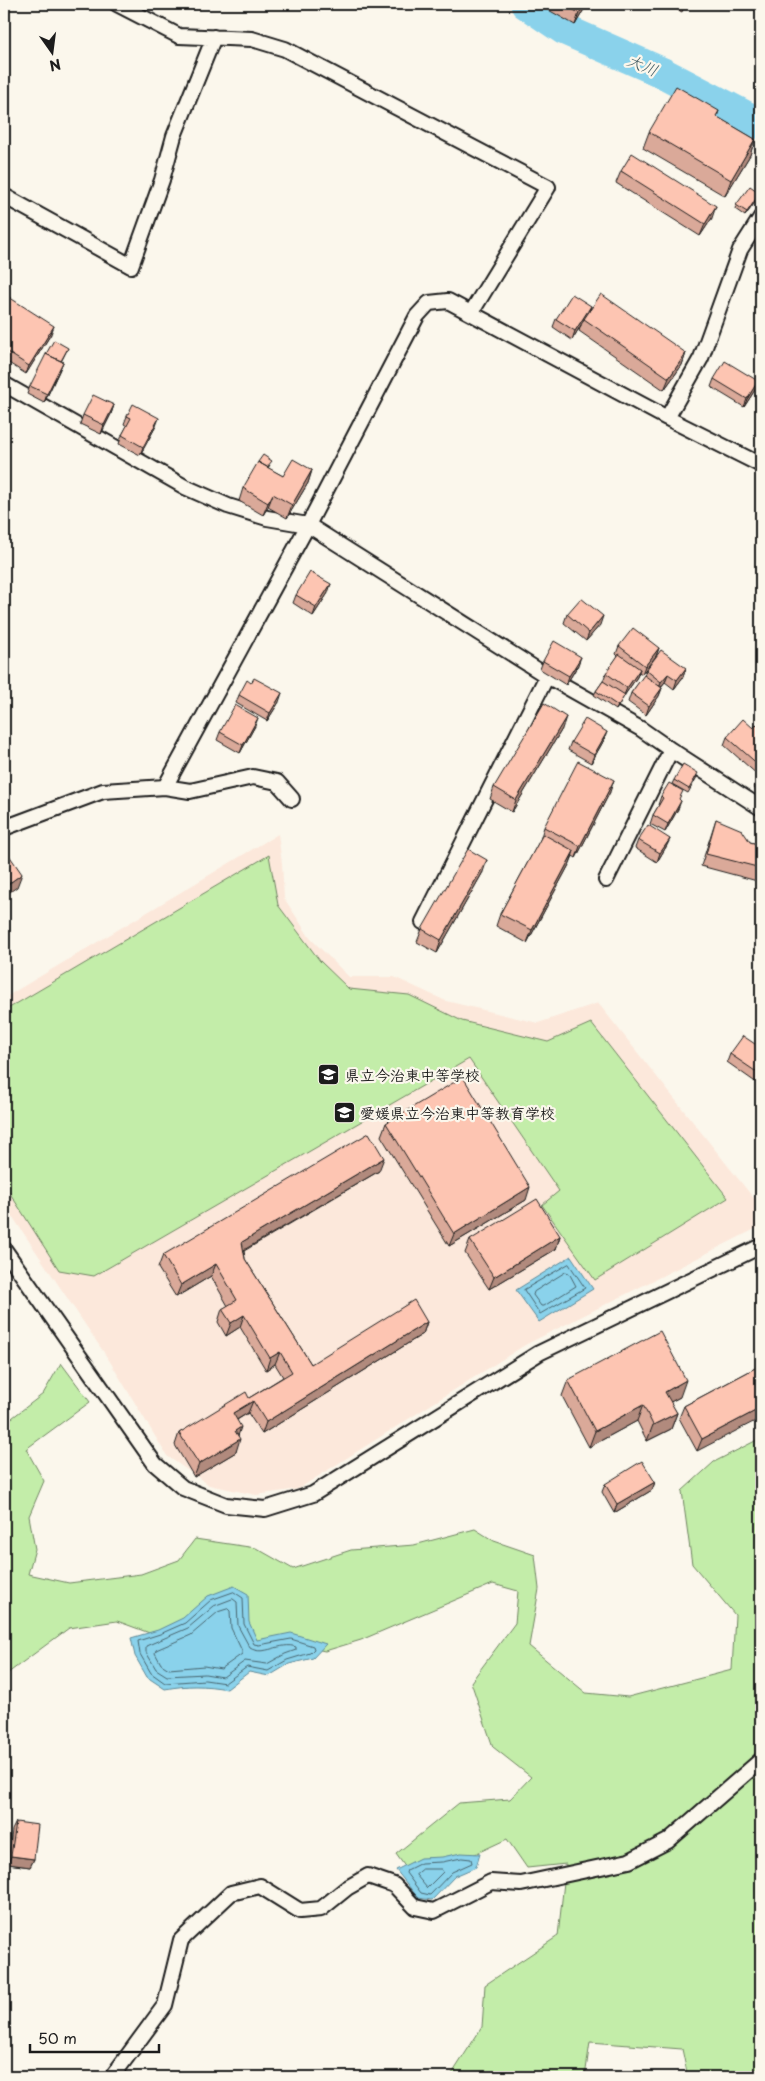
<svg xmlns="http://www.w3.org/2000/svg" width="765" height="2081" font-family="'Playpen Sans','Klee One',sans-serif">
  <rect width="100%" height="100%" fill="#fbf7ec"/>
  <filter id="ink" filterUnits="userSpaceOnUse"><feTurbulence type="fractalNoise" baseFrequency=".02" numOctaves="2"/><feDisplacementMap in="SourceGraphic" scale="10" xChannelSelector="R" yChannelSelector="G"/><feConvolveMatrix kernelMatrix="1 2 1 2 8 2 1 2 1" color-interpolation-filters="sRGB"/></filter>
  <g filter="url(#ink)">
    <path fill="#fce8db" d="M278 834 282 863 284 898 310 938 349 977H394L446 1001 538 1023 598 1003 756 1201 761 1226 525 1345 298 1489 256 1495 209 1485 167 1456 109 1360 4 1204V998Z"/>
    <path fill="#c3eda9" stroke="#708462" d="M269 855 278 905 320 961 349 989 409 995 462 1021 548 1042 591 1023 728 1198 595 1280 542 1205 559 1191 469 1059 94 1276 59 1270 4 1184V1011Z
      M61 1363 90 1402 26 1449 44 1481 29 1516 35 1549 28 1574 69 1583 141 1574 179 1560 195 1539 256 1548 293 1569 351 1550 414 1545 475 1529 494 1541 535 1555 539 1589 529 1646 586 1693 628 1697 732 1670 735 1615 692 1564 682 1491 714 1462 761 1438V2077H688L682 2049 590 2042 585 2077H450L482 2027 485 1985 558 1936 566 1864 527 1868 507 1839 460 1861 409 1872 396 1854 459 1803 510 1799 531 1777 493 1747 471 1682 515 1623 518 1591 493 1584 361 1640 325 1651 291 1644 163 1638 117 1621 69 1628 4 1676V1424L43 1394Z"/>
    <path fill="#8ad2eb" stroke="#5e8998" d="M571 1256 593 1289 539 1322 516 1290Z
      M234 1586 248 1594 249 1622 257 1640 291 1633 326 1644 313 1658 289 1664 269 1676 249 1672 227 1689C205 1685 187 1685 165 1689L147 1677 135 1656 131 1638 158 1630 183 1618 208 1596Z
      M461 1853 480 1854 476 1867 455 1876 432 1900 418 1898 396 1870 420 1858 442 1857Z"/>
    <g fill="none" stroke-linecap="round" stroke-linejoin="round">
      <path stroke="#48656f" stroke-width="1" d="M569 1264 585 1288 540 1314 524 1290Z
        M566 1272 569 1273 576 1286 544 1306H541L533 1295 534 1292Z
        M234 1592 243 1598 244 1624 254 1644 259 1645 291 1639 313 1646 314 1649 310 1653 287 1660 268 1671 247 1667 225 1683 205 1680 165 1683 151 1673 140 1654 138 1641 160 1634 185 1623 211 1600Z
        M233 1599 237 1602 238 1626 250 1648C264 1657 281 1641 296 1647V1650L285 1654 267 1664 245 1661 223 1677 205 1674 167 1676 156 1669 146 1652V1646L188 1628 214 1606Z
        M228 1609 230 1611 231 1628 242 1651V1654L221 1669 204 1666 169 1669 161 1664 155 1653 156 1650 191 1635 218 1612Z
        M462 1858 471 1859 472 1863 452 1872 430 1895 421 1893 406 1873 407 1870 421 1863 442 1862Z
        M423 1869H441L443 1872 427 1888 416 1875Z"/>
      <path stroke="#8ad2eb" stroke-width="31" d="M526 4 563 29 663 73 761 124"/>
      <defs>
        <path id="minor" d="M117 4 179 36 252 39 285 49 548 187 471 313
          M4 196 131 266 162 180 174 136 214 37
          M4 384 185 487 228 506 267 518 308 525 547 676 641 729 671 750 761 808
          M667 418 701 358 740 250 761 217
          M165 787 308 525 417 316 429 303 448 301 667 418 761 465
          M4 828 103 791 165 787 190 791 253 777 277 782 292 799
          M606 880 671 750
          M423 922 547 676
          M4 1249 155 1464 183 1488 226 1505 265 1509 313 1494 539 1353 761 1246
          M112 2077 165 2005 181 1940 231 1893 260 1886 300 1911 321 1909 347 1888 368 1876 394 1885 415 1907 434 1911 491 1882 521 1884 629 1861 668 1841 761 1760"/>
      </defs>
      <use href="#minor" stroke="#1c1c1c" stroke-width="18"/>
      <use href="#minor" stroke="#fbf7ec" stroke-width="14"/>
    </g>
    <path fill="#daa999" stroke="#1c1c1c" d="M538 4H587L575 25Z
      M666 4H685L682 12Z
      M719 111 717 117 755 139 750 155 725 196 643 148 649 132Z
      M621 171 712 218 700 236 616 183Z
      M760 193 759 197 745 216 735 209 736 205Z
      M4 294 51 334 26 374 4 360Z
      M591 306 590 310 686 353 682 365 664 390 579 331 581 325 572 340 553 327 556 319Z
      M68 348 61 362H63L59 371 44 403 27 394 30 386Z
      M714 379 755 390 744 407 711 387Z
      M114 405 111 414 101 434 80 424 83 415Z
      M127 416 156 426 140 455 119 444 122 435 127 426 124 424Z
      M270 465 268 468 283 476 312 470 308 483 287 518 268 507 263 515 239 501 243 488Z
      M328 593 313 616 293 603 296 595Z
      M567 614 600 625 586 641 564 623Z
      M619 646 659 648 656 656 642 674 639 672 637 677 624 696 616 710 594 695 596 691 603 681 606 673 618 656 616 654Z
      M543 661 578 665 566 685 540 669Z
      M686 668 683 677 674 689 665 682 661 687 662 688 659 696 646 715 628 702 631 693 644 676 646 670Z
      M239 695 279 702 267 721 236 703Z
      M255 726 240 753 217 740 220 732Z
      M753 728H761V773L759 776 724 745 727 737Z
      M562 729 512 812 490 799 494 787Z
      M604 740 591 763 568 750 571 742Z
      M697 777 688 793 672 784 674 780Z
      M761 777V794L754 788 756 783Z
      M610 792 576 858 573 856 570 863 527 943 496 926 500 914 540 840 544 827Z
      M661 796 680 800 678 809 665 832 650 824 653 815 659 805H658Z
      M716 819 750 842 761 845V882L701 866Z
      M670 839 666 847 657 862 635 848 638 840Z
      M483 872 437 953 417 942 422 929Z
      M761 1048V1086L727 1062 730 1054Z
      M386 1123 526 1200 449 1246 381 1136Z
      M379 1171 244 1251 245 1259 311 1364 427 1322 423 1334 262 1434 248 1413 237 1420 238 1436 236 1452 194 1477 175 1445 179 1433 249 1398 283 1377 275 1364 266 1370 240 1327 226 1336 218 1322 222 1309 228 1306 211 1276 176 1297 158 1268 163 1255Z
      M560 1236 556 1249 489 1289 465 1253 470 1240Z
      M761 1365 697 1451 679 1418 684 1406Z
      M568 1380 680 1397 670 1402 677 1413 671 1429 647 1441 637 1421 589 1447 562 1396Z
      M655 1482 652 1490 614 1513 602 1492 605 1484Z
      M16 1822 34 1859 30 1867 8 1864 12 1830Z"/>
    <path fill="#b18a7d" stroke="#1c1c1c" d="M585 4H587L575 25 579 13Z
      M755 139 750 155 725 196 731 180Z
      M760 193 759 197 745 216 747 212Z
      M716 206 712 218 700 236 705 224Z
      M591 306 588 315 584 319 581 325 572 340 575 331Z
      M54 326 51 334 26 374 29 366Z
      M686 353 682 365 664 390 669 378Z
      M63 362 59 371 44 403 47 394Z
      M758 381 755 390 744 407 747 399Z
      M114 405 111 414 101 434 104 425Z
      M159 418 156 426 140 455 143 447Z
      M312 470 308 483 287 518 292 505Z
      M273 494 268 507 263 515 268 503Z
      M331 584 328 593 313 616 316 607Z
      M603 616 600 625 586 641 589 633Z
      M659 648 656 656 642 674 645 666Z
      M581 657 578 665 566 685 569 676Z
      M686 668 683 677 674 689 677 680Z
      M640 669 637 677 624 696 616 710 618 706 624 695 627 688Z
      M668 674 665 682 658 690 661 682Z
      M662 688 659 696 646 715 649 706Z
      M282 693 279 702 267 721 270 713Z
      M566 717 562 729 512 812 516 800Z
      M258 718 255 726 240 753 243 745Z
      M607 732 604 740 591 763 594 755Z
      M614 780 610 792 576 858 580 846Z
      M681 801 678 809 665 832 668 824Z
      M670 839 666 847 657 862 660 853Z
      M574 851 570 863 527 943 532 930Z
      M487 860 483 872 437 953 441 940Z
      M22 874 17 887 4 896V887Z
      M384 1158 379 1171 237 1254 242 1242Z
      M530 1187 526 1200 449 1246 454 1234Z
      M560 1236 556 1249 489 1289 494 1277Z
      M216 1264 211 1276 176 1297 181 1285Z
      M244 1315 240 1327 226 1336 231 1323Z
      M427 1322 423 1334 262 1434 266 1422Z
      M280 1352 275 1364 266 1370 270 1358Z
      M686 1380 680 1397 659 1408 665 1392Z
      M253 1401 248 1413 228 1425 233 1413Z
      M643 1405 637 1421 589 1447 595 1431Z
      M761 1408V1418L697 1451 702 1439Z
      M677 1413 671 1429 647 1441 653 1425Z
      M241 1427 237 1439 235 1431Z
      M240 1439 236 1452 194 1477 199 1464Z
      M655 1482 652 1490 614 1513 617 1504Z
      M11 1856 34 1859 30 1867 8 1864Z"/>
    <path fill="#fdc5b2" stroke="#1c1c1c" d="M563 4H585L579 13Z
      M676 86 719 111 716 116 755 139 731 180 649 132Z
      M632 153 716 206 705 224 621 171Z
      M750 186 760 193 747 212 736 205Z
      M4 294 54 326 29 366 4 350Z
      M572 294 591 306 575 331 556 319Z
      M601 294 686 353 669 378 584 319Z
      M54 340 68 348 61 361 46 354Z
      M46 354 63 362 47 394 30 386Z
      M725 361 758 381 747 399 714 379Z
      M93 395 114 405 104 425 83 415Z
      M133 404 159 418 143 447 122 435 131 418 127 416Z
      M263 455 272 461 267 467 258 462Z
      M293 459 312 470 292 505 273 494 268 503 243 488 258 462 283 476Z
      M310 572 331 584 316 607 296 595Z
      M581 598 603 616 589 633 567 614Z
      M633 628 659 648 645 666 619 646Z
      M554 641 581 657 569 676 543 661Z
      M661 650 686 668 677 680 668 674 661 682 646 670Z
      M619 654 640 669 627 688 606 673Z
      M644 675 662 688 649 706 631 693Z
      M254 678 282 693 270 713 239 695 247 680 251 683Z
      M603 681 625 695 618 706 596 691Z
      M544 703 566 717 516 800 494 787Z
      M235 705 258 718 243 745 220 732Z
      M585 719 607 732 594 755 571 742Z
      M743 719 753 728 757 724 761 728V767L727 737Z
      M578 761 614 780 580 846 544 827Z
      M683 764 698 773 689 789 674 780Z
      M761 777V788L756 783Z
      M669 783 683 791 679 799 681 801 668 824 653 815 663 798 661 796Z
      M716 819 742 830 750 842 761 845V868L706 854Z
      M648 825 670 839 660 853 638 840Z
      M543 834 574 851 532 930 500 914Z
      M4 848 22 874 4 887Z
      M468 849 487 860 441 940 422 929Z
      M743 1036 761 1048V1075L730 1054Z
      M463 1077 530 1187 454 1234 386 1123Z
      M369 1133 384 1158 242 1242 245 1259 311 1364 414 1300 427 1322 266 1422 253 1401 233 1413 241 1427 235 1431 240 1439 199 1464 179 1433 246 1392 249 1398 292 1372 280 1352 270 1358 244 1315 231 1323 222 1309 237 1300 216 1264 181 1285 163 1255Z
      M537 1199 560 1236 494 1277 470 1240Z
      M660 1331 686 1380 665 1392 677 1413 653 1425 643 1405 595 1431 568 1380Z
      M761 1365V1408L702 1439 684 1406Z
      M642 1461 655 1482 617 1504 605 1484Z
      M16 1822 38 1825 34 1859 11 1856Z"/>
  </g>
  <defs>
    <symbol id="school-square" viewBox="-11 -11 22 22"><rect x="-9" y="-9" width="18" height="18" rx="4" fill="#1c1c1c" stroke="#fbf7ec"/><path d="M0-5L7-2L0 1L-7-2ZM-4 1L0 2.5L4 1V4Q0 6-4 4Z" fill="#fff"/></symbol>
  </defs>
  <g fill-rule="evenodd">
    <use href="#school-square" x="316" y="1062" width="25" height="25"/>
    <use href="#school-square" x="332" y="1100" width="25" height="25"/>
  </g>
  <g text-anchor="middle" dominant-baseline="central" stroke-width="4.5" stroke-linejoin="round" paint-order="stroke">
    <g font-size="15" font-weight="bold" fill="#1c1c1c" stroke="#fbf7ec" text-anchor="start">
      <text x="345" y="1074">県立今治東中等学校</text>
      <text x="360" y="1112">愛媛県立今治東中等教育学校</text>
    </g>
    <g font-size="16" font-style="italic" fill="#425c64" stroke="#fbf7ec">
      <text transform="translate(643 64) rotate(23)">大川</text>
    </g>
  </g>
  <rect width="765" height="2081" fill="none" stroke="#fbf7ec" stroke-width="20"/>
  <rect x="10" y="10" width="745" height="2061" fill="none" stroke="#1c1c1c" stroke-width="2" filter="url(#ink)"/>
  <g transform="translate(52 52) rotate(166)" stroke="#fbf7ec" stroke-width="4" paint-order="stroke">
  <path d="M0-4L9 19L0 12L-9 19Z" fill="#1c1c1c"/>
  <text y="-8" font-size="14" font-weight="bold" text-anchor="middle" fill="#1c1c1c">N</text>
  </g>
  <path d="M30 2044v8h129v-8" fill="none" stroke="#1c1c1c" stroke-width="2.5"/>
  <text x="38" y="2044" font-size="15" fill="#1c1c1c" stroke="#fbf7ec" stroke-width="4" paint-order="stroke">50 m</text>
</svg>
